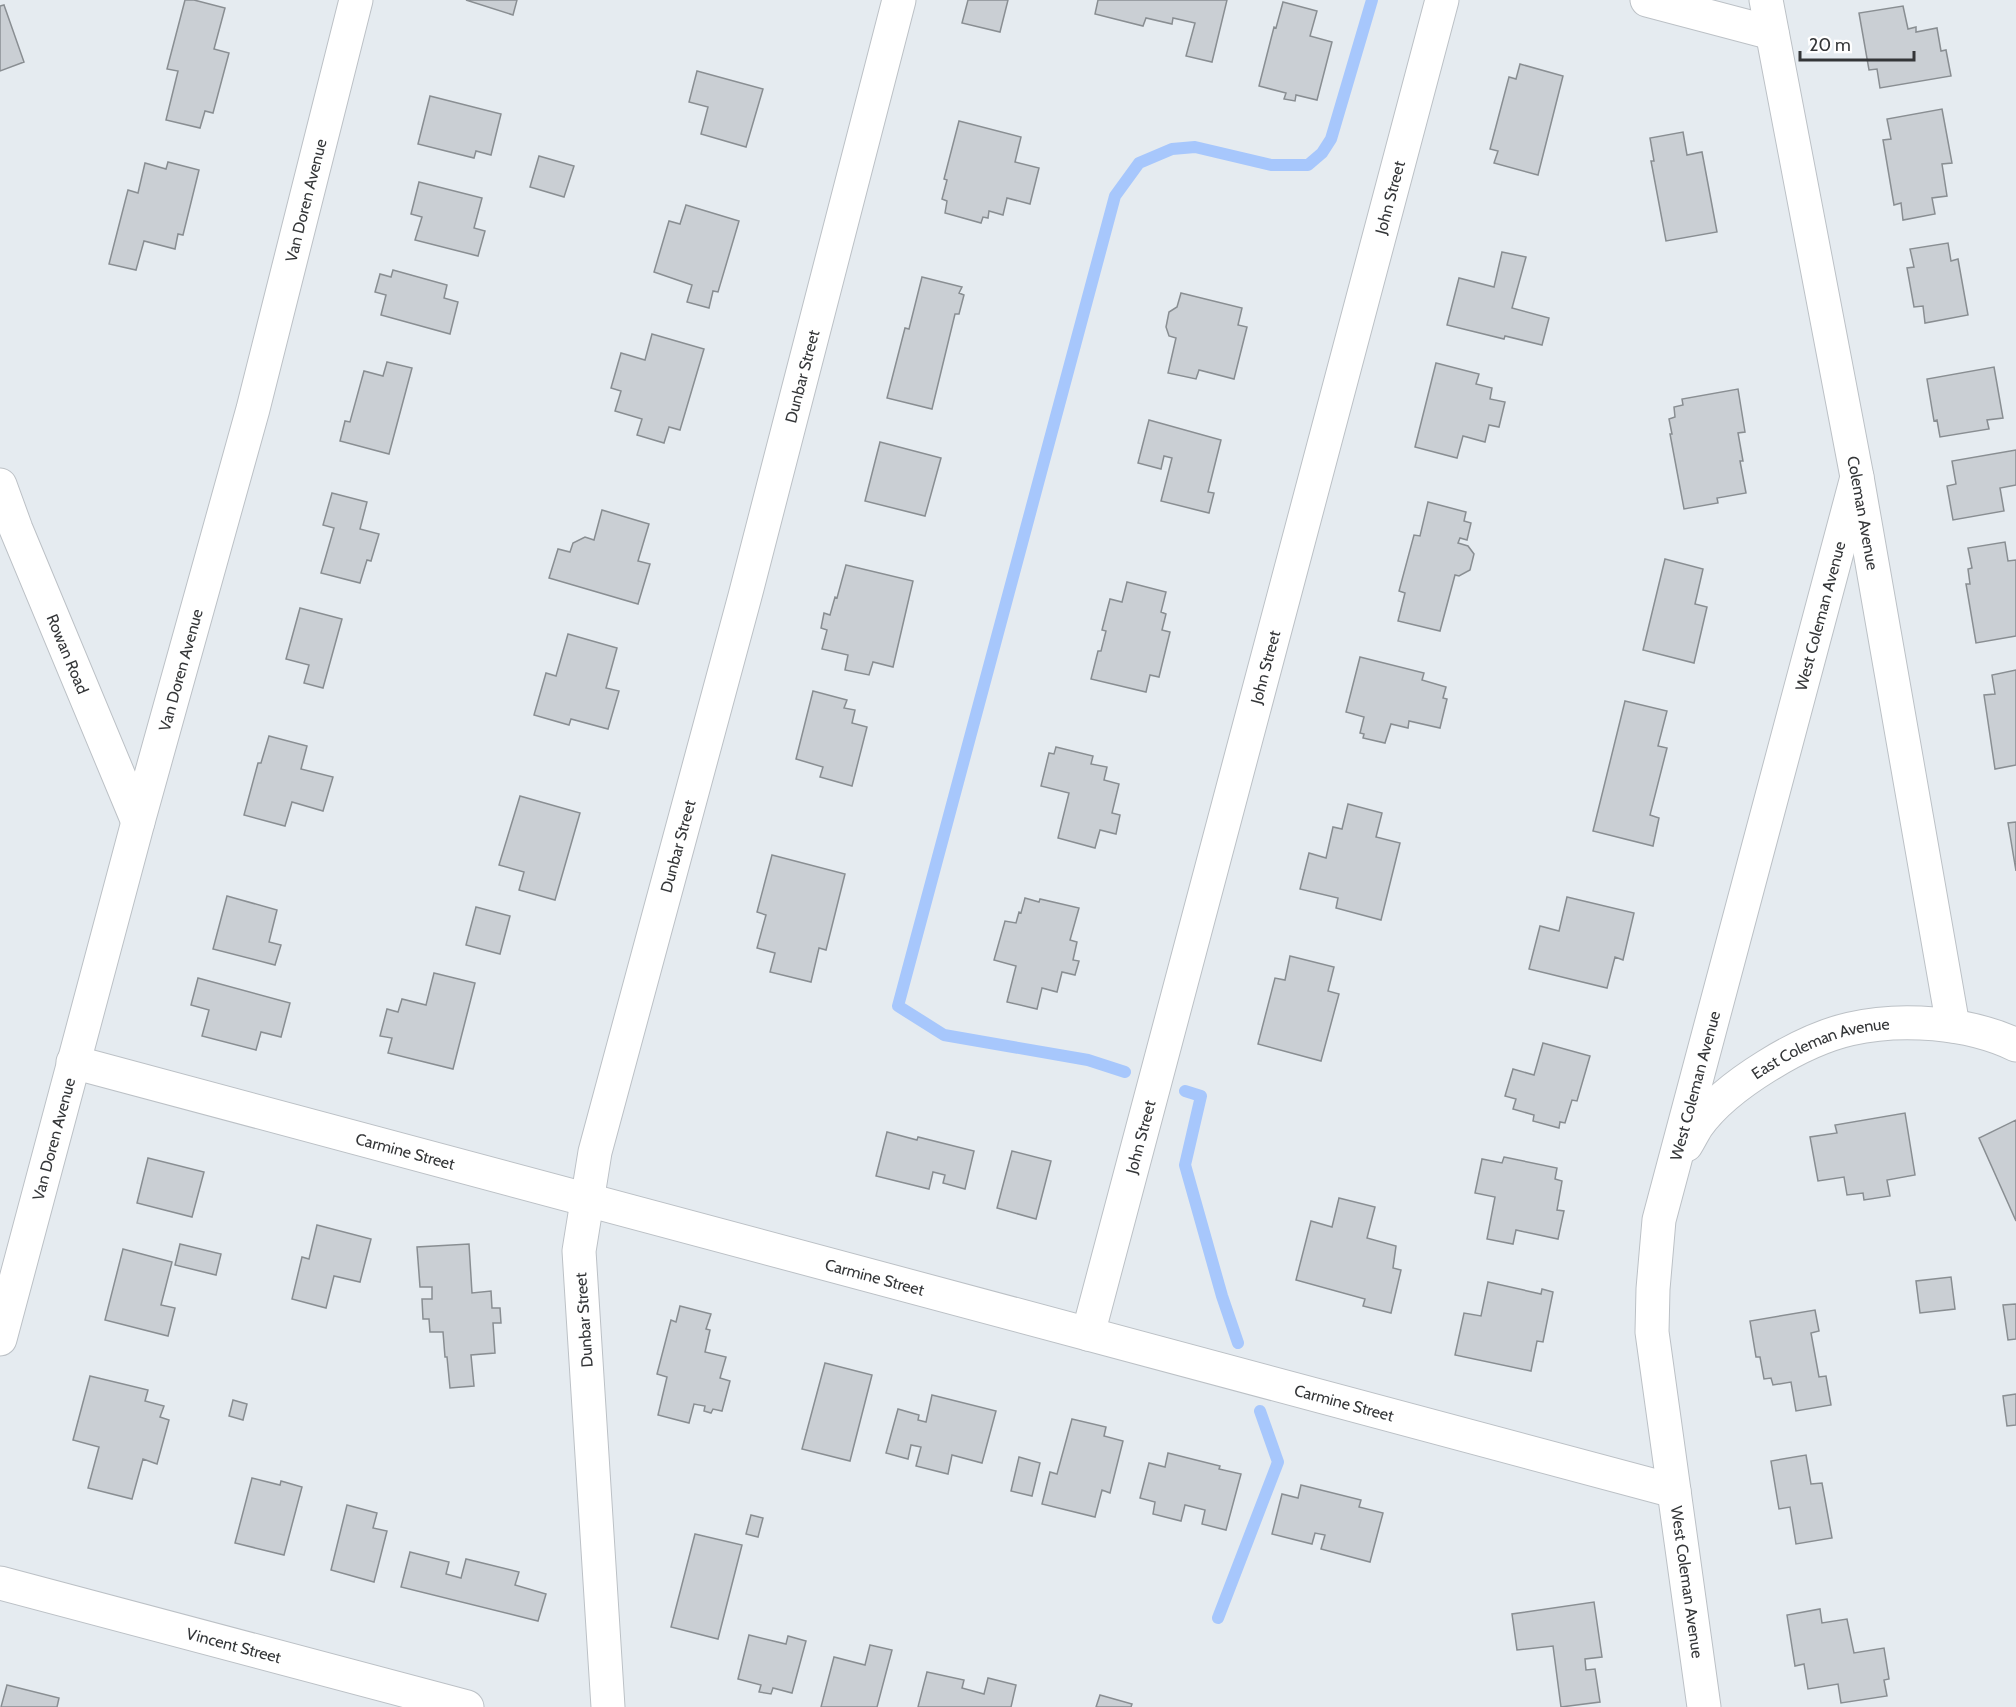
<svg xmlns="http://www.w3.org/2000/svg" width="2016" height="1707" font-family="Cabin,sans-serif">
  <rect width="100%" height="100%" fill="#e5ebf0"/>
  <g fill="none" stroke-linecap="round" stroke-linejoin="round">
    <path stroke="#a7c7fc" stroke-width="12" d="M1125 1072 1088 1060 944 1035 898 1006 1115 196 1139 163 1172 149 1195 147 1271 165H1308L1322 153 1331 139 1372 0
      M1185 1091 1201 1096 1185 1165 1222 1296 1238 1343
      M1218 1618 1278 1462 1260 1411"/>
  </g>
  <path fill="#cacfd4" stroke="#898e92" stroke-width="1.5" d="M185 0H194L225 8 214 49 229 53 213 113 205 111 200 128 166 120 178 71 167 69Z
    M466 0H517L513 15Z
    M968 0H1008L1000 32 962 23Z
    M1098 0H1227L1212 62 1186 56 1195 23 1173 18 1172 24 1146 18 1143 26 1095 14Z
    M1283 2 1317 11 1310 36 1332 42 1317 100 1296 95 1295 101 1284 99 1286 93 1259 86 1274 27 1276 28Z
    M4 5 24 62 0 71V6Z
    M1903 6 1908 29 1916 27V32L1937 28 1941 51 1946 50 1951 76 1880 88 1877 69 1869 70 1859 13Z
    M1520 64 1563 76 1538 175 1494 163 1498 151 1490 149 1509 77 1516 79Z
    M697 71 763 89 746 147 701 134 708 107 689 102Z
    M430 96 501 114 491 155 476 151 474 158 418 144Z
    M1942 109 1952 163 1942 164 1947 196 1932 198 1935 214 1903 220 1901 203 1894 205 1883 140 1891 139 1887 119Z
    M959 121 1021 137 1015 162 1039 168 1030 204 1007 198 1003 215 989 211 988 218 983 217 981 223 945 213 947 201 942 199 947 180 944 179Z
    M1683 132 1687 155 1702 152 1717 232 1666 241 1651 161H1654L1650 138Z
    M539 156 574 166 564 197 530 187Z
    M168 162 199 170 183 235 178 234 175 249 144 241 136 270 109 264 128 190 138 193 145 163 166 169Z
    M419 182 482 198 474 228 485 231 478 256 415 240 422 217 411 214Z
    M686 205 739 221 718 292 713 291 709 308 687 302 692 285 654 272 669 221 680 224Z
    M1948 243 1951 261 1958 259 1968 315 1925 323 1923 306 1914 307 1907 268 1914 267 1910 249Z
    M1502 252 1526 257 1512 308 1549 318 1542 345 1505 336 1504 339 1447 325 1459 278 1494 287Z
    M393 270 447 285 444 298 458 302 450 334 381 315 386 295 375 292 380 274 391 277Z
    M922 277 962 287 959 293 964 295 959 314H955L932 409 887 398 905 328 909 329Z
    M1181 293 1242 308 1238 325 1247 327 1234 379 1199 370 1196 379 1168 373 1176 338 1169 336 1166 327 1169 312 1177 307Z
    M652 334 704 349 680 430 669 427 664 443 637 435 642 419 615 411 621 391 611 388 621 353 645 360Z
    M387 362 412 368 389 454 340 441 345 421 350 422 364 371 383 376Z
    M1436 363 1479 374 1476 384 1492 388 1490 399 1505 402 1499 427 1489 425 1485 442 1463 436 1457 458 1415 447Z
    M1994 367 2003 418 1987 420 1989 429 1940 437 1937 420 1934 421 1927 379Z
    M1738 389 1745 432 1738 433 1743 461H1740L1746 493 1717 498 1718 503 1684 509 1670 434H1672L1669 419 1675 417 1674 407 1683 405 1682 399Z
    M1149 420 1221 440 1208 492 1214 493 1209 513 1161 501 1172 458 1164 456 1161 469 1138 463Z
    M880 442 941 458 925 516 865 501Z
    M2016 450V485L2000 488 2004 511 1953 520 1947 486 1956 484 1952 461Z
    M332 493 367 502 360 529 379 534 371 561 367 560 360 583 321 573 334 528 323 525Z
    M1428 502 1466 512 1464 521 1471 523 1467 540 1460 538 1458 543 1468 546 1474 554 1470 570 1459 576 1455 575 1440 631 1398 621 1405 593 1399 591 1414 535 1420 536Z
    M602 510 649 524 638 561 650 564 638 604 549 578 558 549 570 552 573 543 585 537 594 540Z
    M2005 542 2008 561 2016 560V636L1976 643 1966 584H1970L1968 569 1972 568 1968 548Z
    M1665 559 1703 569 1695 604 1707 607 1694 663 1643 650Z
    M846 565 913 581 893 667 873 662 869 675 845 670 848 655 822 649 827 630 821 628 824 613 830 615 835 597 837 598Z
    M1127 582 1166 592 1161 612 1166 614 1162 630 1170 632 1159 677 1150 675 1146 692 1091 679 1098 651H1101L1106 631 1102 630 1110 599 1122 602Z
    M300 608 342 619 323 688 304 683 309 665 286 659Z
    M568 634 617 648 606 688 619 691 608 729 571 719 569 725 534 715 546 673 556 676Z
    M1360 657 1424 673 1422 680 1446 687 1443 698 1447 699 1440 728 1409 721 1408 728 1391 724 1385 743 1363 738 1364 734 1360 733 1364 717 1346 712Z
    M2016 670V765L1995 769 1984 695 1995 694 1992 675Z
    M813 691 847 700 844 708 855 710 852 723 867 727 852 786 820 777 823 767 796 759Z
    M1625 701 1667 711 1658 746 1667 748 1650 815 1659 818 1653 846 1593 831Z
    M269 736 307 746 301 769 333 777 323 811 292 802 285 826 244 815 258 763H261Z
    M1056 747 1093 756 1091 764 1107 767 1104 780 1119 784 1112 813 1120 815 1116 834 1100 830 1095 848 1058 838 1069 793 1041 786 1049 753 1054 754Z
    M520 796 580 813 555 900 519 890 524 872 499 865Z
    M1348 804 1382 813 1376 837 1400 843 1381 920 1336 908 1338 898 1300 889 1309 853 1326 858 1333 827 1342 829Z
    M2016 822V871L2008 823Z
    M772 855 845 874 826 950 819 948 811 982 770 972 775 953 757 948 766 915 757 912Z
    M227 896 277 910 269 942 281 945 275 965 213 949Z
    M1567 897 1634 913 1623 960 1615 957 1607 988 1529 969 1540 926 1559 931Z
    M1025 898 1039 902 1040 899 1079 908 1070 940 1077 942 1073 960 1079 961 1075 975 1062 972 1057 992 1042 988 1037 1009 1007 1002 1016 966 994 960 1005 921 1016 923 1019 912 1021 913Z
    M476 907 510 916 500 954 466 945Z
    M1290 956 1334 967 1328 991 1339 994 1321 1061 1258 1044 1275 978 1285 980Z
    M434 973 475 983 453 1069 388 1053 392 1038 380 1036 387 1009 398 1012 402 999 426 1005Z
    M198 978 290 1003 281 1037 261 1032 256 1050 202 1036 209 1010 191 1005Z
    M1543 1043 1590 1056 1577 1101 1572 1100 1565 1123 1560 1122 1559 1128 1533 1121 1534 1115 1513 1109 1516 1099 1505 1096 1513 1069 1534 1075Z
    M1905 1113 1915 1175 1887 1180 1890 1196 1864 1200 1863 1193 1847 1195 1844 1177 1818 1181 1810 1137 1837 1133 1835 1125Z
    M2016 1120V1221L1979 1138Z
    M887 1132 917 1140 918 1137 974 1151 965 1189 943 1183 945 1175 933 1172 929 1189 876 1176Z
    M1012 1151 1051 1161 1036 1219 997 1208Z
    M1504 1157 1557 1168 1555 1179 1562 1181 1557 1210 1564 1211 1558 1239 1516 1230 1513 1244 1487 1239 1495 1197 1475 1193 1482 1159 1502 1163Z
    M148 1158 204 1172 192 1217 137 1203Z
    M1339 1198 1375 1207 1367 1238 1396 1246 1393 1268 1401 1270 1391 1313 1363 1306 1365 1299 1296 1280 1311 1221 1332 1227Z
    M317 1225 371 1239 360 1282 334 1276 326 1308 292 1299 302 1257 309 1259Z
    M180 1244 221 1254 216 1275 175 1265Z
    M469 1244 472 1293 491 1291 492 1308H500L501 1323H493L495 1353 471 1355 474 1386 450 1388 447 1357H445L443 1332H430L429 1319H423L422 1299H432V1287H420L417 1247Z
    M123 1249 172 1262 161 1305 175 1308 168 1336 105 1320Z
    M1951 1277 1955 1309 1920 1313 1916 1281Z
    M1488 1282 1541 1294 1542 1289 1553 1292 1543 1342 1537 1341 1531 1371 1455 1355 1464 1313 1481 1316Z
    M2016 1304V1339L2008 1340 2003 1305Z
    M680 1306 711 1314 706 1329 710 1330 705 1352 726 1357 720 1378 730 1381 722 1411 713 1409 711 1413 704 1411 705 1406 694 1404 689 1423 658 1415 667 1377 657 1374 671 1320 676 1322Z
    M1815 1310 1819 1331 1811 1333 1819 1377 1826 1376 1831 1405 1796 1411 1791 1382 1773 1385 1771 1378 1764 1379 1760 1357H1756L1750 1321Z
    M825 1363 872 1375 850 1461 802 1449Z
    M90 1376 148 1390 145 1401 164 1406 160 1417 169 1420 157 1464 143 1459 132 1499 88 1488 99 1447 73 1440Z
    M2016 1394V1425L2007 1426 2003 1396Z
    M932 1395 996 1411 982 1463 952 1455 948 1474 916 1466 921 1447 911 1445 908 1459 886 1453 898 1409 919 1415 918 1420 926 1422Z
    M233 1400 247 1404 243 1420 229 1416Z
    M1072 1419 1106 1427 1104 1436 1123 1441 1110 1493 1102 1490 1095 1517 1042 1504 1050 1472 1057 1474Z
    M1168 1453 1220 1466 1219 1469 1241 1474 1226 1530 1202 1524 1205 1510 1185 1505 1181 1521 1153 1514 1155 1502 1140 1498 1149 1463 1165 1467Z
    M1806 1455 1811 1484 1822 1483 1832 1538 1796 1544 1790 1507 1779 1509 1771 1461Z
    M1019 1457 1040 1463 1032 1496 1011 1491Z
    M252 1478 280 1485 281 1481 302 1487 284 1555 235 1543Z
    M1301 1485 1361 1500 1359 1507 1383 1513 1370 1562 1321 1549 1325 1535 1315 1533 1312 1544 1272 1534 1282 1494 1298 1498Z
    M347 1505 377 1513 373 1528 387 1531 374 1582 331 1570Z
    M751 1515 763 1518 758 1537 746 1534Z
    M695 1534 742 1545 718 1639 671 1627Z
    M410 1552 449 1562 446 1574 461 1578 466 1559 519 1572 515 1585 546 1594 538 1621 401 1587Z
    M1594 1602 1602 1657 1585 1659 1586 1670 1595 1669 1600 1702 1561 1707 1553 1646 1517 1650 1512 1614Z
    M1820 1609 1822 1623 1847 1619 1854 1653 1884 1648 1889 1679 1884 1680 1887 1696 1841 1703 1838 1684 1808 1689 1804 1664 1795 1666 1787 1615Z
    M749 1635 786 1644 788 1636 806 1641 792 1693 773 1688 771 1694 759 1692 761 1685 738 1679Z
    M870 1645 892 1650 877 1707H821L834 1657 865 1665Z
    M927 1672 964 1680 962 1688 984 1694 988 1678 1016 1685 1011 1707H918Z
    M7 1685 59 1698 57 1707H1Z
    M1100 1695 1132 1704 1131 1707H1096Z"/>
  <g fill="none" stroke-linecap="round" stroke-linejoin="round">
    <defs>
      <g id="minor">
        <path d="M1647 0 1772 33"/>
        <path id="s1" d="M1766 0 1857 477 1953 1026"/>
        <path id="s2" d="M0 485 16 529 138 822"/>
        <path id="s3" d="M73 1062 1674 1491"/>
        <path id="s4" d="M1686 1145C1690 1139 1693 1132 1697 1126 1726 1085 1802 1040 1850 1029 1901 1017 1968 1022 2016 1045"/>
        <path id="s5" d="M1088 1334 1442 0"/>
        <path id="s6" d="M0 1339 138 822 253 409 356 0"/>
        <path id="s7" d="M0 1583 467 1707"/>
        <path id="s8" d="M608 1707 579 1251 595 1152 745 596 899 0"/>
        <path id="s9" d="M1704 1707 1652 1332 1653 1289 1659 1220 1857 477"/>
      </g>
    </defs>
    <use href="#minor" stroke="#bcc1c6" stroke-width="35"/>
    <use href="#minor" stroke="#fff" stroke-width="33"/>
  </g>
  <g text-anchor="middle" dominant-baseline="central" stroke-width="4.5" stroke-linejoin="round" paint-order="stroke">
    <g font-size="16" fill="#343638" stroke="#fff">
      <text stroke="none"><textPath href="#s5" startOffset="1176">John Street</textPath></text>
      <text stroke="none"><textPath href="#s6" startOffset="1179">Van Doren Avenue</textPath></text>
      <text stroke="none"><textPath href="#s8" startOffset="1360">Dunbar Street</textPath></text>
      <text stroke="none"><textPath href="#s1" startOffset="522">Coleman Avenue</textPath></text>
      <text stroke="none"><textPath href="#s9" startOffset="1116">West Coleman Avenue</textPath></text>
      <text stroke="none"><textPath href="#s2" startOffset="182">Rowan Road</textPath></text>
      <text stroke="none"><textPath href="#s5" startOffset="690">John Street</textPath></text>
      <text stroke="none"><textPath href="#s6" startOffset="693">Van Doren Avenue</textPath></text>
      <text stroke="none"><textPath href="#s8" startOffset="874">Dunbar Street</textPath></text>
      <text stroke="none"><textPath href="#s4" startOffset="172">East Coleman Avenue</textPath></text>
      <text stroke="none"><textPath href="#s9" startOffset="630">West Coleman Avenue</textPath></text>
      <text stroke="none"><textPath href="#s5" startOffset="204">John Street</textPath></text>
      <text stroke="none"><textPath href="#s6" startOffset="207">Van Doren Avenue</textPath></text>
      <text stroke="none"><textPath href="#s3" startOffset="344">Carmine Street</textPath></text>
      <text stroke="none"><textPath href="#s3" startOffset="830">Carmine Street</textPath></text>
      <text transform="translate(584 1320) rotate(-94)">Dunbar Street</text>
      <text stroke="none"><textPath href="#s3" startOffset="1316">Carmine Street</textPath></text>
      <text transform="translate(1687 1582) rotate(82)">West Coleman Avenue</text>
      <text stroke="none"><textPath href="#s7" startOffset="242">Vincent Street</textPath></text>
    </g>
  </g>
  <path d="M1800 51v9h114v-9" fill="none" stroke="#343638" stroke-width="3"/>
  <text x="1809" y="51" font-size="18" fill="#343638" stroke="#ffffff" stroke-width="4.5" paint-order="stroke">20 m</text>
</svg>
